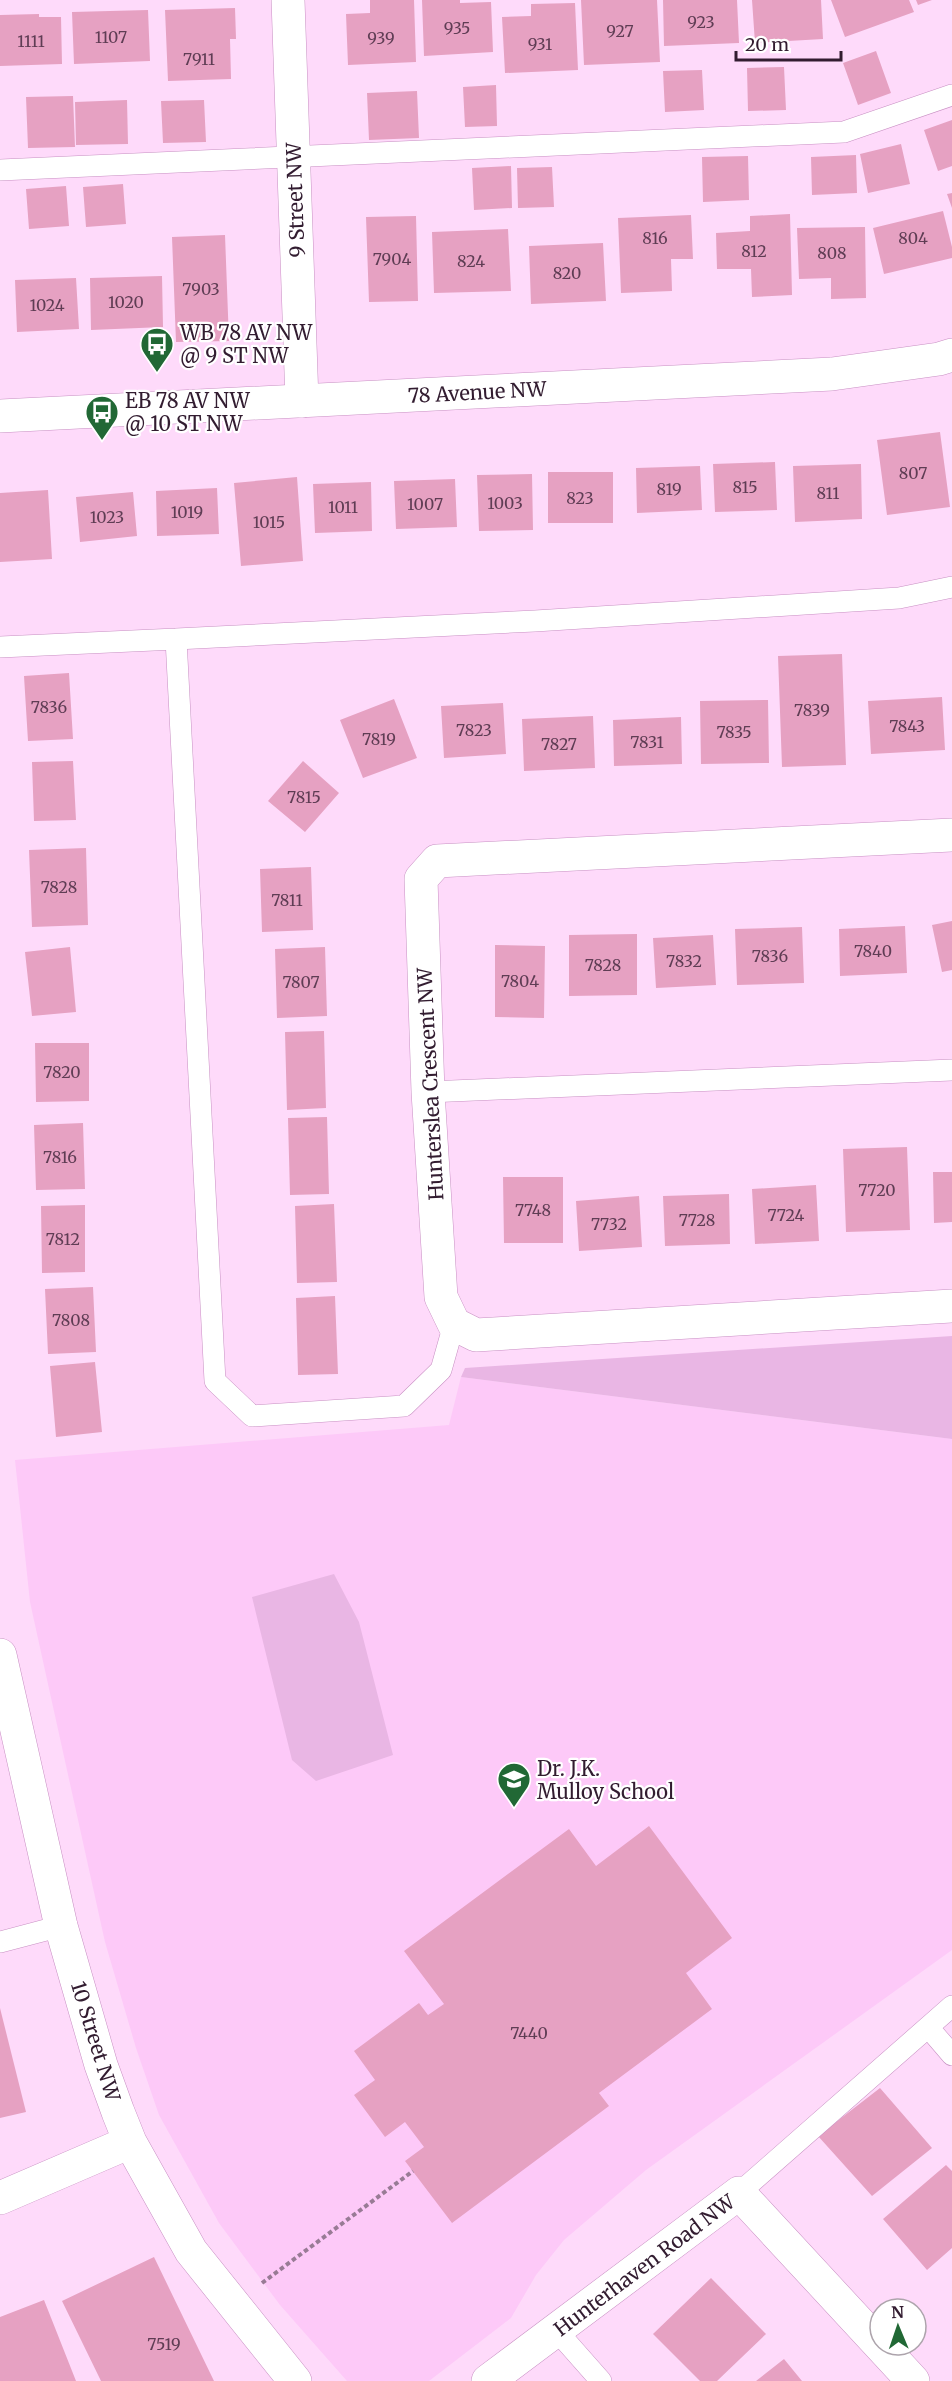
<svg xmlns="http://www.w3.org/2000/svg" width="952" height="2381" font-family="Merriweather,serif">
  <rect width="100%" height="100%" fill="#fedafa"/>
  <path fill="#fdc9f8" d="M461 1377 952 1439V1950L646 2170 564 2240 536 2275 511 2318 429 2381H347L280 2305 219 2223 159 2115 136 2048 105 1942 46 1675 30 1602 15 1460 449 1425Z"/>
  <path fill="#e9b6e4" d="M952 1336V1439L461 1377 465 1368Z
    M334 1574 359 1622 393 1755 316 1781 292 1760 252 1597Z"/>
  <path fill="#e6a1c2" d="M370 0H414L416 62 348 65 346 14 370 13Z
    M422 0H460V3L491 2 493 52 424 56Z
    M581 0H657L660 62 584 65Z
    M663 0H737L739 43 664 46Z
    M752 0H821L823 39 755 43Z
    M831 0H909L914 12 845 37Z
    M916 0H932L918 5Z
    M575 3 578 70 505 73 502 17 531 16V4Z
    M235 8 236 39H230L231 79 168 81 165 10Z
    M148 10 150 61 74 64 72 12Z
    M39 14V17H61L62 64 0 66V15Z
    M876 51 891 93 858 105 843 63Z
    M784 67 786 110 748 111 747 68Z
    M702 70 704 110 665 112 663 71Z
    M496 85 497 126 465 127 463 87Z
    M417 91 419 138 369 140 367 93Z
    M73 96 75 147 28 148 26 97Z
    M127 100 128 144 76 145 75 102Z
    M204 100 206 142 163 143 161 101Z
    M952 120V166L938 171 924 130Z
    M901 144 910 184 868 193 860 154Z
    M856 155 857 193 812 195 811 157Z
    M748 156 749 200 703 202 702 157Z
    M511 166 512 208 474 210 472 168Z
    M552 167 554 207 518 208 517 168Z
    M123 184 126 224 86 227 83 187Z
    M66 186 69 226 29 229 26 189Z
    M952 193V208L947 194Z
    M943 211 952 247V258L884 274 873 228Z
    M790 214 792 295 752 297 751 269H717L716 233 750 231V216Z
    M691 215 693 259H671L672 291 621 293 618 218Z
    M416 216 418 301 369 302 366 217Z
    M865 227 866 298 831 299V278L799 279 797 228Z
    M508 229 511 291 434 293 432 232Z
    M225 235 229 341 176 342 172 237Z
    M603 243 606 301 531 304 529 246Z
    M162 276 163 327 91 330 90 278Z
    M76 278 79 329 17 332 15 280Z
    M940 432 950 507 887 515 877 440Z
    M775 462 777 510 715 512 713 464Z
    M861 464 862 519 795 522 793 466Z
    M700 466 702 510 637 513 636 468Z
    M548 472H613V523H548Z
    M532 474 533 530 479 531 477 475Z
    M297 477 303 561 241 566 234 483Z
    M455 479 457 527 396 529 394 481Z
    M371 482 372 531 315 533 313 484Z
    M217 488 219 534 157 536 156 491Z
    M48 490 52 559 0 562V493Z
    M133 492 137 536 80 542 76 497Z
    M842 654 846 765 782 767 778 656Z
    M69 673 73 739 28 741 24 676Z
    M942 697 945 750 871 754 868 701Z
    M394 699 417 758 363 778 340 720Z
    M768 700 769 763 701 764 700 701Z
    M503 703 506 754 444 758 441 706Z
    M593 716 595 768 524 771 522 719Z
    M681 717 682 764 614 766 613 720Z
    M73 761 76 820 34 821 32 762Z
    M303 761 339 793 305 832 268 801Z
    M86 848 88 925 32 927 29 850Z
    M311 867 313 930 262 932 260 869Z
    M952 921V970L942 972 932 925Z
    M905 926 907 973 840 976 839 929Z
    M802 927 804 983 737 985 735 929Z
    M637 934V995L569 996V935Z
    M713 935 716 985 656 988 653 938Z
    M495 945 545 946 544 1018 495 1017Z
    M70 947 76 1012 32 1016 25 952Z
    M325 947 327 1016 277 1018 275 949Z
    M324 1031 326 1108 287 1110 285 1032Z
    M35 1043H89V1101L36 1102Z
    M327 1117 329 1194 290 1195 288 1118Z
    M83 1123 85 1189 36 1190 34 1125Z
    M907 1147 910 1230 846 1232 843 1149Z
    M933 1172H952V1222L934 1223Z
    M503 1177H563V1243H504Z
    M816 1185 819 1241 755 1244 752 1189Z
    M729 1194 730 1244 665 1246 663 1196Z
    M639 1196 642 1247 579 1251 576 1201Z
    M334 1204 337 1282 297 1283 295 1206Z
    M85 1205V1272L42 1273 41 1206Z
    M93 1287 96 1352 48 1354 45 1289Z
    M335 1296 338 1374 298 1375 296 1298Z
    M95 1362 102 1432 56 1437 50 1366Z
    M649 1826 732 1938 686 1973 712 2009 599 2093 609 2106 452 2223 405 2161 424 2147 405 2122 385 2137 354 2095 375 2080 354 2051 419 2003 428 2015 444 2004 404 1951 569 1829 596 1866Z
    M0 2008 26 2112 0 2118Z
    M880 2088 932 2148 872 2196 818 2136Z
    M946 2165 952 2171V2248L927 2270 883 2219Z
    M154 2257 214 2381H101L62 2301Z
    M711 2278 766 2334 717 2381H700L653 2334Z
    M44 2300 76 2381H0V2317Z
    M784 2359 802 2381H756Z"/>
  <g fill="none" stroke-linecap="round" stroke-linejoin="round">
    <defs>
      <path id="service" d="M0 170 844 132 952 95
        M176 639 535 621 899 598 952 587
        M0 647 176 639 215 1381 252 1416 404 1406 441 1370 454 1324
        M428 1092 952 1070
        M0 1942 61 1926
        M928 2027 952 2055
        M739 2193 952 2006
        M556 2330 601 2381"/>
      <path id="minor" d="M288 0 302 401
        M952 835 437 861 421 879 428 1092 441 1297 454 1324 476 1335 952 1306
        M0 1655 61 1926 101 2065 118 2112 130 2142 191 2251 295 2381
        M0 2198 130 2142
        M488 2381 739 2193 913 2381"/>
      <path id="tertiary" d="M0 416 832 374 939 359 952 355"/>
    </defs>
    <use href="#service" stroke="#c890c3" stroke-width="22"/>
    <use href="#minor" stroke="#c890c3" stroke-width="34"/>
    <use href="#tertiary" stroke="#c890c3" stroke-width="34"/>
    <path stroke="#987b95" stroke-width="4" stroke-dasharray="4.5 3" stroke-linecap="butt" d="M262 2283 413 2171"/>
    <use href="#service" stroke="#fff" stroke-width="21"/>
    <use href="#minor" stroke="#fff" stroke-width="33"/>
    <use href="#tertiary" stroke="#fff" stroke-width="33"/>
  </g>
  <defs>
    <symbol id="bus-pin" viewBox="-11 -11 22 30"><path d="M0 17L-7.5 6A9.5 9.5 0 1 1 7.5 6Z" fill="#216835" stroke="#fff"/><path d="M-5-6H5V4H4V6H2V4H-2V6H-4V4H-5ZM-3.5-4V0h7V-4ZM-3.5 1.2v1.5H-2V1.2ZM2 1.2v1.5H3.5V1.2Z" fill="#fff"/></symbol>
    <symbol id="school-pin" viewBox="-11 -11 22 30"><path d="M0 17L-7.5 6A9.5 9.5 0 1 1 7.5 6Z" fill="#216835" stroke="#fff"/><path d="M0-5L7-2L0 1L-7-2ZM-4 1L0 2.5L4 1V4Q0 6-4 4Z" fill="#fff"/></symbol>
  </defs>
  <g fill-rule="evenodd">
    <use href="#bus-pin" x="138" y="325" width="38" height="52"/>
    <use href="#bus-pin" x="83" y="393" width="38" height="52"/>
    <use href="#school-pin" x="495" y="1760" width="38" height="52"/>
  </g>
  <g text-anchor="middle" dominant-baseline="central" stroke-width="4.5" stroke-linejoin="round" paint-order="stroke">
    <g font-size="16" fill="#5f3d54">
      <text x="701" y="22">923</text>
      <text x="457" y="28">935</text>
      <text x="620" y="31">927</text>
      <text x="111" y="37">1107</text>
      <text x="381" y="38">939</text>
      <text x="31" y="41">1111</text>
      <text x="540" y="44">931</text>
      <text x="199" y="59">7911</text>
      <text x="655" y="238">816</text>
      <text x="913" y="238">804</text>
      <text x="754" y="251">812</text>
      <text x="832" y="253">808</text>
      <text x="392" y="259">7904</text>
      <text x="471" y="261">824</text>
      <text x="567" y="273">820</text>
      <text x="201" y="289">7903</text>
      <text x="126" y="302">1020</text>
      <text x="47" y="305">1024</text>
      <text x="913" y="473">807</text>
      <text x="745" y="487">815</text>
      <text x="669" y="489">819</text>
      <text x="828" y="493">811</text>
      <text x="580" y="498">823</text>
      <text x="505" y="503">1003</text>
      <text x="425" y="504">1007</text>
      <text x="343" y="507">1011</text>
      <text x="187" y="512">1019</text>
      <text x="107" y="517">1023</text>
      <text x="269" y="522">1015</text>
      <text x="49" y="707">7836</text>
      <text x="812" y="710">7839</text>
      <text x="907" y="726">7843</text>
      <text x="474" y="730">7823</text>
      <text x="734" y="732">7835</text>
      <text x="379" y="739">7819</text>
      <text x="647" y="742">7831</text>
      <text x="559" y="744">7827</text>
      <text x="304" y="797">7815</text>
      <text x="59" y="887">7828</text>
      <text x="287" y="900">7811</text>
      <text x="873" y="951">7840</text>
      <text x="770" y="956">7836</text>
      <text x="684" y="961">7832</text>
      <text x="603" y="965">7828</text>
      <text x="520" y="981">7804</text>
      <text x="301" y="982">7807</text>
      <text x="62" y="1072">7820</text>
      <text x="60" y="1157">7816</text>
      <text x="877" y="1190">7720</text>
      <text x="533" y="1210">7748</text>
      <text x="786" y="1215">7724</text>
      <text x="697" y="1220">7728</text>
      <text x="609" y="1224">7732</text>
      <text x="63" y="1239">7812</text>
      <text x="71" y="1320">7808</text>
      <text x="529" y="2033">7440</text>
      <text x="164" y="2344">7519</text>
    </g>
    <g font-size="20" fill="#321c30" stroke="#fff">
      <text transform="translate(295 200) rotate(-92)">9 Street NW</text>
      <text transform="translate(477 392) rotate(-3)">78 Avenue NW</text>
      <text transform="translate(430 1084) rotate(-93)">Hunterslea Crescent NW</text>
      <text transform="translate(96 2041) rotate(73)">10 Street NW</text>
      <text transform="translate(644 2265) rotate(-37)">Hunterhaven Road NW</text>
    </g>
    <g font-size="20" fill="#321c30" stroke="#fff" text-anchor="start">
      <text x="180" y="332">WB 78 AV NW<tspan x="180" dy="23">@ 9 ST NW</tspan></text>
      <text x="125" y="400">EB 78 AV NW<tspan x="125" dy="23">@ 10 ST NW</tspan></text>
      <text x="537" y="1768">Dr. J.K.<tspan x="537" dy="23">Mulloy School</tspan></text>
    </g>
  </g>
  <g transform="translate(898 2327) rotate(358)"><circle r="28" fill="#ffffff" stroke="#ada4ac" stroke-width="1.5"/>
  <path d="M0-4.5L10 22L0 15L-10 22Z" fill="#216835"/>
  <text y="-9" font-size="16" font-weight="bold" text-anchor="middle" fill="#321c30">N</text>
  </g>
  <path d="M736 51v9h105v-9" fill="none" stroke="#321c30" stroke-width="3"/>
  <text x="745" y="51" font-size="18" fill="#321c30" stroke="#ffffff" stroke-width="4.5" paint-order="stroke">20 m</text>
</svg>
